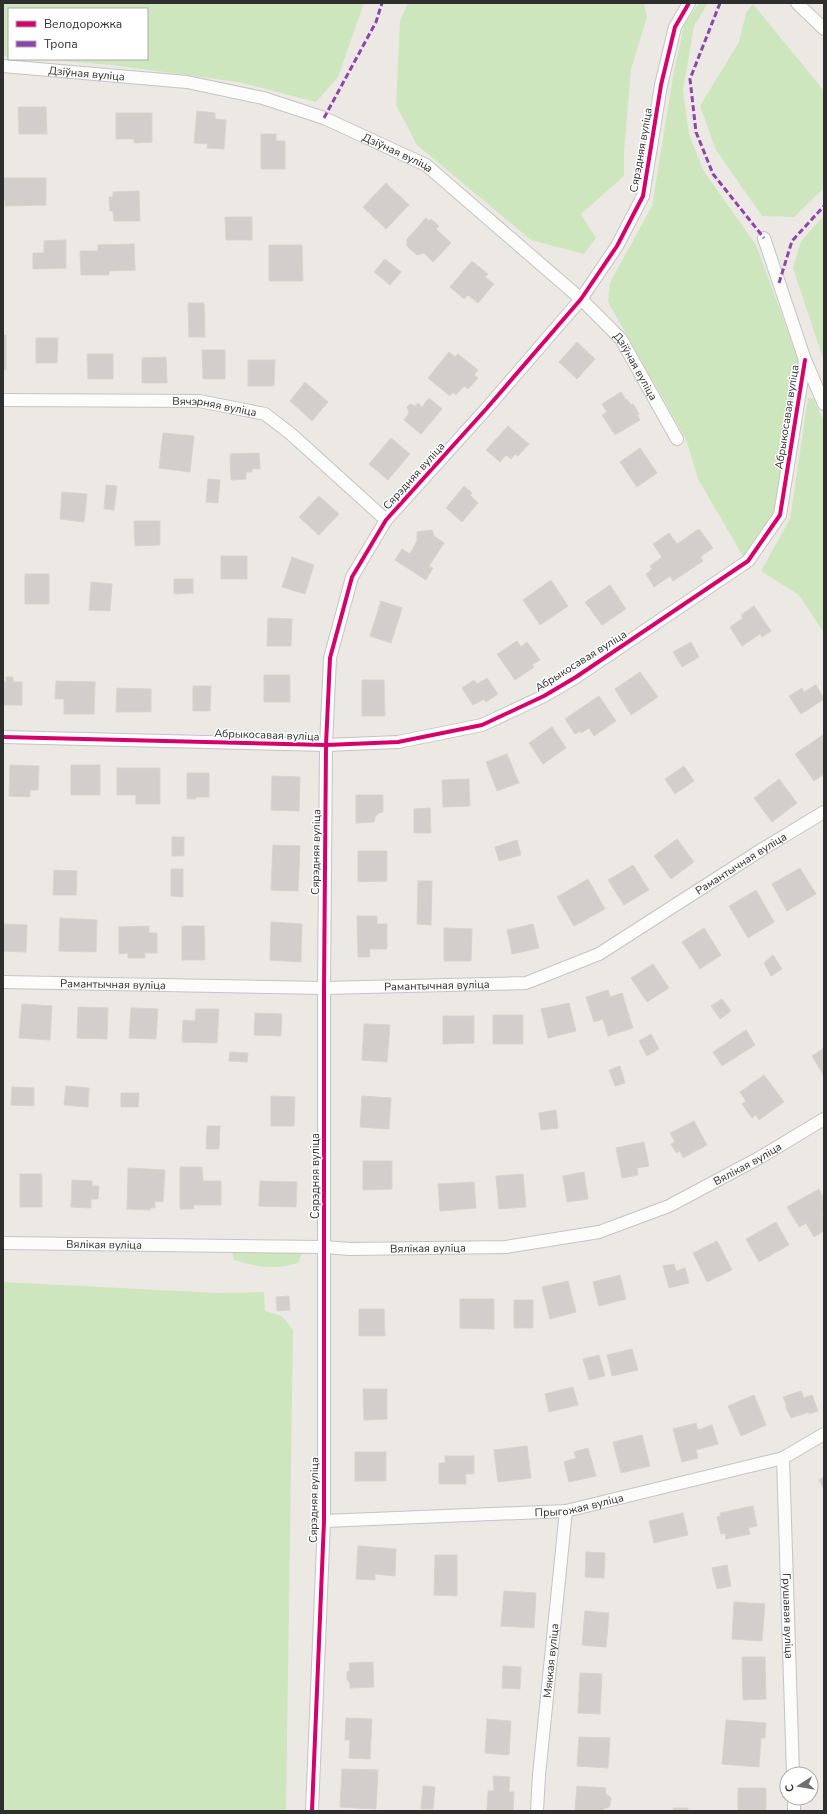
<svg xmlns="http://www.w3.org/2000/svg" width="827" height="1814" font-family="'Nunito Sans',sans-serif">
  <rect width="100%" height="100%" fill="#ece8e4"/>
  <path fill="#cee6be" d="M3 3H364L338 77 316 102 238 82 112 65 39 59H147V9H9V57L3 56Z
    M408 3H644L647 17 631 69 624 152V176L581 214 596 238 584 254 531 240 417 145 396 105 400 21Z
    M699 3H708L694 26 683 90 689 134 703 170 756 245 799 362 773 516 744 558 698 479 686 439 608 302 610 283 652 206 673 77 684 25Z
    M753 4 824 91V188L794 217 762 216 716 150 700 106 739 42 746 13Z
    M824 216V361L793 268 801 241Z
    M808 398H813L824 421V633L799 595 761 571 790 519Z
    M292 1247 302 1253 298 1263C275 1270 256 1267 234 1260L231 1248Z
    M3 1282 217 1293 264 1292 265 1311 282 1316 293 1330 286 1811H3Z"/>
  <path fill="#d1cecb" stroke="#d7d4d0" d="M18 107H46L47 134H19Z
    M197 111 215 113V119L226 120 224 149 207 148 208 144 194 143Z
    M116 113H152V142L134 143V139H116Z
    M261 134H276V141H285V169H261Z
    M3 178H46V205L5 206V200H3Z
    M386 183 409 205 386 229 363 207Z
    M139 191 140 221H114L113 211H110L109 197H113V192Z
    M225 217H252V240H226Z
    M426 218 429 221 431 219 439 226 436 229 451 243 433 262 424 253 417 255 407 246V239Z
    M66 240V268L33 269V253H44V241Z
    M134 244 135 270 109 271V275H81L80 251H98V245Z
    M269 245H302L303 281H269Z
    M385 259 401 272 390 285 374 272Z
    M472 261 488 274 485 277 494 284 478 303 468 295 464 299 450 287Z
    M188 303H204L205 337H189Z
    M3 335H6V370H3Z
    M36 338H58L57 363H36Z
    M577 342 595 359 577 379 559 362Z
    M202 350H225V379H203Z
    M449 352 455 357 458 354 478 370 474 375 478 378 468 389 464 386 456 395 453 392 450 396 428 378Z
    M87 354H113V379H88Z
    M166 357 167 383H142V358Z
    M248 360H275L274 386H248Z
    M305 382 328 402 312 421 290 401Z
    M621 392 626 400 627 399 631 405 633 404 639 414 637 415 640 420 615 435 602 415 607 412 602 404Z
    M429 398 442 409 421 434 404 420 409 413 407 407 410 404 416 406 418 403 422 407Z
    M508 426 529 444 518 456 515 454 511 459 506 455 500 462 486 450Z
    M163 433 194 436 190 472 159 468Z
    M391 438 410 454 388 480 369 464Z
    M640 448 657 473 637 487 620 462Z
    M259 453 260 469H252V472H246V479L231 480 230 454Z
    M208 479 220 480 218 503 206 502Z
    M106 485 117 486 114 510 104 509Z
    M464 486 472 493 470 495 478 503 462 522 446 508Z
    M62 492 87 494 84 522 60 519Z
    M319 496 339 514 319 535 299 517Z
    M134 521H160V545L135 546Z
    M699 529 713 548 700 557 703 561 673 581 670 576 654 587 646 574 652 569 650 566 662 557 653 544 669 533 677 544Z
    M432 530 434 536 444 543 429 566 433 568 426 580 395 560 402 549 410 554 417 541V532Z
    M221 556H247V579H221Z
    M292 557 314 565 305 594 282 587Z
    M25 574H49V604H25Z
    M174 579H193V593L174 594Z
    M551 580 568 606 540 625 523 600Z
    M91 582 112 584 110 611 89 610Z
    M610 585 626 609 602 625 585 602Z
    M381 601 402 608 391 643 370 636Z
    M754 606 771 631 762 637 760 634 742 646 730 627 743 618 741 615Z
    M268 618 292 619 291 646H267Z
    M517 641 521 647 527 642 540 660 532 665 534 667 515 680 497 654Z
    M691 642 699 657 682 667 673 652Z
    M640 672 658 697 631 715 615 689Z
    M264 675H290V702H264Z
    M6 677H13V682H22V705H3V682H6Z
    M487 678 498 694 486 702 484 699 473 705 462 688 474 680 477 684Z
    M362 680H384L385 716H362Z
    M56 681 95 682 94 714H64V699H55Z
    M816 685 824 699 801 714 789 696 802 688 804 692Z
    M193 686H211L210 711H193Z
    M117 688 151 689V712H116Z
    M599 696 616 721 594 736 589 728 581 733 580 731 575 734 565 719Z
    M552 727 566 748 543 764 529 743Z
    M823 735 824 737V774L814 781 795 754Z
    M507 754 519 783 497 791 486 762Z
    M10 765 39 766 38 790H30V797L9 796Z
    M71 765H100V795H71Z
    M684 766 694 781 675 794 665 779Z
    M117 768H160V804H136V795H117Z
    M187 773H209V797H196V799H187Z
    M272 776 300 777 299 811 271 810Z
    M469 779 470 806 443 807 442 780Z
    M779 779 797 803 772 822 754 798Z
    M356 795H383V812L379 813 375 817 374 822 356 823Z
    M430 808 431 833H414V809Z
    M172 837H184V856H172Z
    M677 839 694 862 671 879 654 856Z
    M517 840 521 855 499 861 495 847Z
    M273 845 300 846 298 891 271 890Z
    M358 851H387V881L358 882Z
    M633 865 649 890 624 905 608 880Z
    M800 868 816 894 787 911 772 884Z
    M171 869H183V897L171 896Z
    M54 870 77 871 76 895H53Z
    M588 879 605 909 574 926 557 897Z
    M418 881H432L431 925 417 924Z
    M756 890 774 922 748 938 729 906Z
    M357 916H377V924H387V949H370V957H358Z
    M60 918 97 920 96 952 59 951Z
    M271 922 302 924 301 962 270 960Z
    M3 924 27 925 26 952 3 951Z
    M533 924 539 948 512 954 507 930Z
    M149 926V933H157V953H145V958H128V953L119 954V927Z
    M182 926H204L205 960H182Z
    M444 928 472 929 471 961H444Z
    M704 928 721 955 700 969 682 942Z
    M773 955 782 969 771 976 764 963Z
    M653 964 669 988 647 1002 631 978Z
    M608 990 610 997 622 993 633 1028 608 1036 603 1019 594 1022 586 997Z
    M722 999 731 1011 720 1019 711 1006Z
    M569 1003 576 1031 548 1038 541 1009Z
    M22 1004 52 1006 50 1040 19 1038Z
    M78 1007 108 1008 107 1039 77 1038Z
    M131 1008 158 1009 156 1039 129 1038Z
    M196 1009H219L217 1043 182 1042 183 1020 195 1021Z
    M255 1013 282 1014 281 1036 254 1035Z
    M493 1015H523V1044H493Z
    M443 1016H474V1043L443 1044Z
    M364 1024 390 1025 387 1062 362 1060Z
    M746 1030 755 1045 722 1066 713 1052Z
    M651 1034 659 1049 647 1056 639 1041Z
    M824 1048V1076L812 1056Z
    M230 1052 248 1053 247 1062 229 1061Z
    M620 1066 625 1083 615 1086 609 1070Z
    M764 1075 784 1102 759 1120 756 1115 752 1118 742 1104 746 1101 740 1092Z
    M66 1086 89 1088 88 1107 64 1105Z
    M12 1087 34 1088V1106L11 1105Z
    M121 1093H139L138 1107H121Z
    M271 1096 295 1097 294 1126H271Z
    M362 1096 391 1098 389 1129 360 1127Z
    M556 1110 558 1128 541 1130 539 1113Z
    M694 1121 707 1145 683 1158 680 1151 676 1153 671 1144 675 1142 670 1133Z
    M207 1126H220L219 1149H206Z
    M644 1142 649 1166 637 1168 638 1175 622 1178 616 1148Z
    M363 1161H392V1189L363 1190Z
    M180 1167H202L203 1181H221V1205H194V1209H180Z
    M128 1168 165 1170 163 1202 155 1201V1208H150V1210L127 1209Z
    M584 1172 588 1199 567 1202 563 1176Z
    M20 1174H42V1207H20Z
    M523 1174 526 1207 499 1209 496 1176Z
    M72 1180 92 1181V1186H99L98 1199H91V1208L71 1207Z
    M260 1181 297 1182 296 1207 259 1206Z
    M474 1182 476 1208 440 1211 438 1184Z
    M819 1189 824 1199V1213L822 1214 824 1218V1231L814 1237 806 1223 799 1227 787 1207Z
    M776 1222 789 1245 759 1262 746 1239Z
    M717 1241 732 1270 707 1282 693 1253Z
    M674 1264 676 1271 685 1268 689 1283 669 1288 663 1266Z
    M620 1275 626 1299 599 1306 593 1282Z
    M568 1281 576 1312 550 1319 542 1287Z
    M289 1296 290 1310 277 1311 276 1297Z
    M460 1299H494V1329L460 1328Z
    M514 1300H533V1328H514Z
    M359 1309H384L385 1336H359Z
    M632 1349 638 1370 612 1376 607 1355Z
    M599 1355 605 1376 589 1380 583 1359Z
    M573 1387 578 1405 549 1412 545 1394Z
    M363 1389H387V1419L364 1420Z
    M801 1391 804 1398 812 1395 818 1411 809 1414V1412L791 1418 785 1406H787L783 1397Z
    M754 1395 766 1425 741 1436 728 1406Z
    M696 1423 698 1430 712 1425 718 1444 696 1450 698 1458 682 1462 673 1429Z
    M642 1435 650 1466 621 1473 613 1442Z
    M527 1446 531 1478 498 1482 494 1450Z
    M588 1448 596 1476 569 1482 564 1462 576 1458 574 1452Z
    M355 1452H386V1481H355Z
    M445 1456H474V1474H466V1484H439V1463H445Z
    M824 1477V1489L819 1480Z
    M753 1506 757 1526 748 1528 750 1534 726 1539 725 1533 721 1534 717 1517 721 1516 720 1513Z
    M683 1513 688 1535 654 1543 649 1521Z
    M358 1546 396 1549 395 1576 375 1574V1580L356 1579Z
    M586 1552 605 1553 604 1578 585 1577Z
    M435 1555H457V1596L434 1595Z
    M727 1565 731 1586 717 1589 712 1568Z
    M504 1591 536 1593 534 1628 501 1626Z
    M734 1602 765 1604 762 1641 732 1639Z
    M585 1611 609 1613 606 1647 582 1645Z
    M742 1657H765L766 1699 743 1700Z
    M373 1662 374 1687 350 1688V1683L347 1680V1672L350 1670 349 1663Z
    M503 1666 521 1667 520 1689 502 1688Z
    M580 1673 602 1674 600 1714 578 1713Z
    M346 1718 372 1719 370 1759 349 1758 350 1740H345Z
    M487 1719 511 1721 509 1755 485 1753Z
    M726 1720 766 1723 765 1738H761L759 1767 722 1764Z
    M579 1737 610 1738 608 1768 577 1766Z
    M342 1769 378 1770 376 1809 340 1807Z
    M493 1776 510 1777 509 1792H514L513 1811H487L488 1791H494Z
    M423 1786 435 1787 433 1809H421Z
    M577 1786 606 1788 605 1793 611 1798 610 1805 608 1808H604V1811H575Z
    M738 1788H766V1811H738Z
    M673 1808H688V1811H673Z"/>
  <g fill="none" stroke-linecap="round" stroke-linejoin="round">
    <defs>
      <g id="minor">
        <path d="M797 3 824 29"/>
        <path id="s1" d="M3 66 187 82 263 98 324 118 426 165 581 299 621 339 677 439"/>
        <path d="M764 238 805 360 824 404"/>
        <path id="s2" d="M3 400 199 401 265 414 291 434 386 520"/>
        <path d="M3 737 326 745 398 742 482 725 544 696 576 677 748 561 780 515 805 360"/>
        <path id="s3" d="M3 982 324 988 526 983 599 954 761 850 824 812"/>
        <path id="s4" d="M3 1243 324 1247 350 1249 506 1247 599 1232 669 1206 759 1158 824 1119"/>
        <path id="s5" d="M783 1458 793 1774"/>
        <path id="s6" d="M324 1521 566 1511 783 1458 824 1434"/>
        <path d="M794 1798V1811"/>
        <path d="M312 1811 324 1521V988L326 745 330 658 352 577 386 520 487 408 581 299 617 246 643 196 661 85 675 27 689 3"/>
        <path id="s7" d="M537 1811 539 1775 566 1511"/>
      </g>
    </defs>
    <use href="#minor" stroke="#c5c4c5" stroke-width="14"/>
    <use href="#minor" stroke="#fcfcfb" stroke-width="12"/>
    <path stroke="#8e44ad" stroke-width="3" stroke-dasharray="6 3" stroke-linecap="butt" d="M720 3 690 79 696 132 713 174 764 238
      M324 118 376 22 382 3
      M779 283 792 241 824 206"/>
    <defs>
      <path id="cycleway" d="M3 737 326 745 398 742 482 725 544 696 576 677 748 561 780 515 805 360
        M312 1811 324 1521V988L326 745 330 658 352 577 386 520 487 408 581 299 617 246 643 196 661 85 675 27 689 3"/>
    </defs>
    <use href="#cycleway" stroke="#fff" stroke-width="6"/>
    <use href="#cycleway" stroke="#d6006c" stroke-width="4"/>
  </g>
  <g text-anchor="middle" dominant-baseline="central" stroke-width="3" stroke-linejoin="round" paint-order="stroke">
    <g font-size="11" fill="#2e2e2e" stroke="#fff">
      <text stroke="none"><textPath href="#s1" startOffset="84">Дзіўная вуліца</textPath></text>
      <text transform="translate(641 150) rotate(-80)">Сярэдняя вуліца</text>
      <text stroke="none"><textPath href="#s1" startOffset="408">Дзіўная вуліца</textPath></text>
      <text stroke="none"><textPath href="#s1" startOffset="731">Дзіўная вуліца</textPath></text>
      <text stroke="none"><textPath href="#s2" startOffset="212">Вячэрняя вуліца</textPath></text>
      <text transform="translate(787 417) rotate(-81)">Абрыкосавая вуліца</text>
      <text transform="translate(414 476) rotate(-48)">Сярэдняя вуліца</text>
      <text transform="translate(581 661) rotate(-32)">Абрыкосавая вуліца</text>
      <text transform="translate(267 735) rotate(2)">Абрыкосавая вуліца</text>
      <text transform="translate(316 852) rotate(-89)">Сярэдняя вуліца</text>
      <text stroke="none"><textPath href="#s3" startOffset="770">Рамантычная вуліца</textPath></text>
      <text stroke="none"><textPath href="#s3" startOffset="110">Рамантычная вуліца</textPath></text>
      <text stroke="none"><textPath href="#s3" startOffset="434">Рамантычная вуліца</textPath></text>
      <text stroke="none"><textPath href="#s4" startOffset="761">Вялікая вуліца</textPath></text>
      <text transform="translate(315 1176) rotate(-90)">Сярэдняя вуліца</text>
      <text stroke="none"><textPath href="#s4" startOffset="101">Вялікая вуліца</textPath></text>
      <text stroke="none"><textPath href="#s4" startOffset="425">Вялікая вуліца</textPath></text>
      <text transform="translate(314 1500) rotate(-89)">Сярэдняя вуліца</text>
      <text stroke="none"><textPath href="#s6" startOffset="256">Прыгожая вуліца</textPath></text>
      <text stroke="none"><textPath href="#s5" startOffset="158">Грушавая вуліца</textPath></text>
      <text stroke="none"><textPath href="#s7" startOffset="151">Мяккая вуліца</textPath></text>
    </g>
  </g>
  <rect width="827" height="1814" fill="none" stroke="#2e2e2e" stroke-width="8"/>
  <rect x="8" y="8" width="140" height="52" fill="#ffffff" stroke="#ababab"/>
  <rect x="16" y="21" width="20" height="6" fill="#d6006c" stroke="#ababab"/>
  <text x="44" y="28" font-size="12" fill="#2e2e2e">Велодорожка</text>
  <rect x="16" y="41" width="20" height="6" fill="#8e44ad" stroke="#ababab"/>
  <text x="44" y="48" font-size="12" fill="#2e2e2e">Тропа</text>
  <g transform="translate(799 1786) rotate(258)"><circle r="19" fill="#ffffff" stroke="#ababab"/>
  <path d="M0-3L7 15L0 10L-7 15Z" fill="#706f6e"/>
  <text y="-6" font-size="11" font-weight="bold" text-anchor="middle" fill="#2e2e2e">С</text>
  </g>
</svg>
